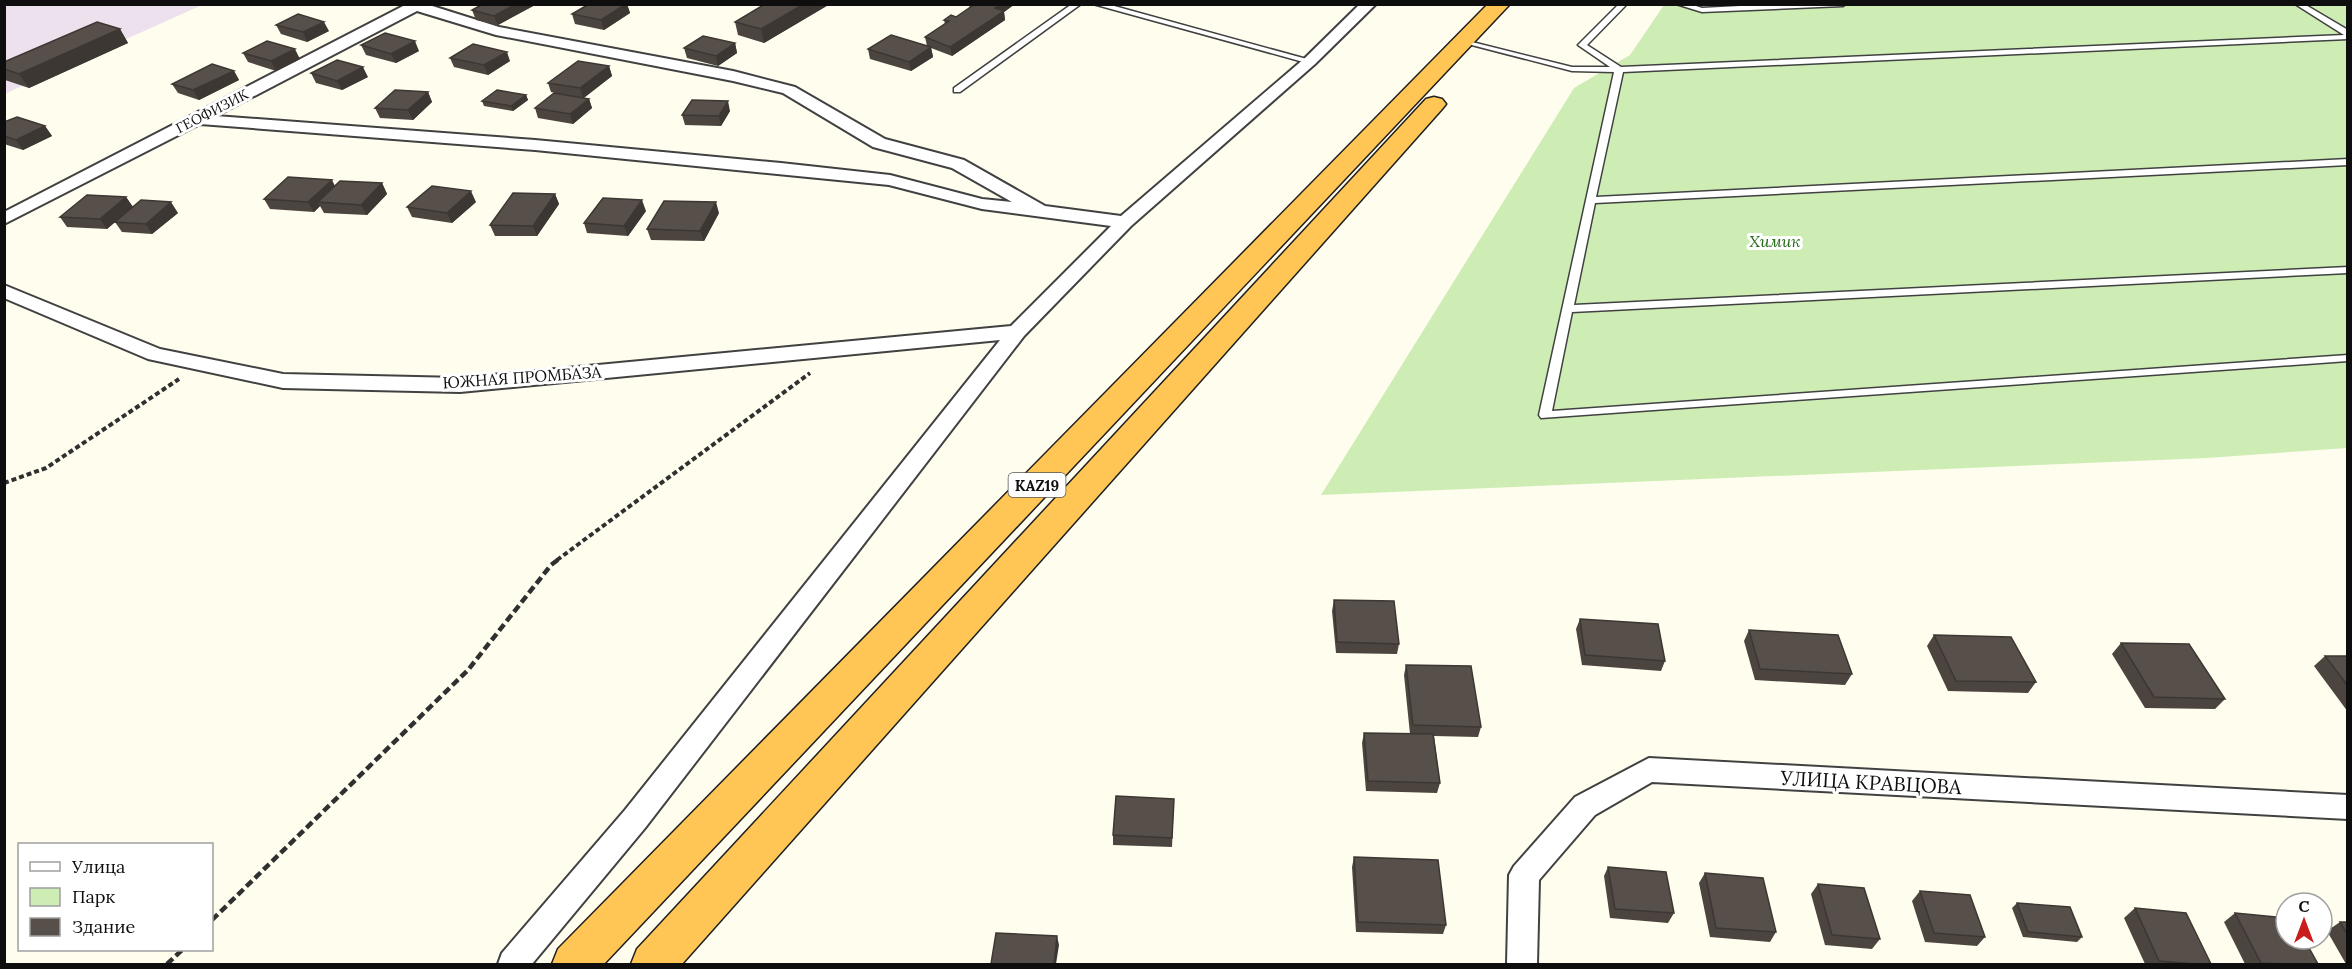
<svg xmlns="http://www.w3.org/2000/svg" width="2352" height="969" font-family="Lora,serif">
  <rect width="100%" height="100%" fill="#fffdee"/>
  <path fill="#ede1ed" d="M4 5H202L122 41 29 88 22 86 5 94Z"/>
  <path fill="#ceedb5" d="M1664 5H2347V448L2207 458 1321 495 1574 88 1630 55Z"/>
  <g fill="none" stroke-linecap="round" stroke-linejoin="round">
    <defs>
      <path id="service" d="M1072 4H1081L960 92H954V88Z
        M1093 4H1107L1314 61 1307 63Z
        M1619 4H1627L1587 45 1621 67 2344 35 2295 4H2304L2348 30V39L1623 72 1596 197 2348 159V165L1595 203 1574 305 2348 267V273L1572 312 1552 411 2348 355V361L1541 418 1539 415 1614 72 1572 71 1460 42 1464 40 1572 67H1610L1578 45Z
        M1676 4H1690L1702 8 1778 4H1846L1843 6 1702 12Z"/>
      <path id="minor" d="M407 4H426L499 27 733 71 795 87 885 139 964 160 1045 206 1121 216 1305 58 1360 4H1376L1315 64 1131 226 1024 336 645 828 532 964H498L502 953 625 810 1000 340 460 392 283 388 148 359 4 298V285L160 349 283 374 460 378 1011 326 1111 226 982 209 889 185 535 150 200 124 4 224V212ZM417 11 496 35 733 81 783 93 873 147 952 168 1012 202 982 199 890 175 781 163 535 140 216 116Z
        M1649 758 2348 795V819L1652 782 1595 815 1539 880 1537 964H1507L1509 875 1514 866 1575 797Z"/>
      <path id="trunk" d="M1488 4H1510L604 964H552L558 949Z
        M1434 97 1442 99 1446 104 1442 109 682 964H631L637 949 1426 99Z"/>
    </defs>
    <use href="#service" stroke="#414141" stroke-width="3"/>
    <use href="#minor" stroke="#414141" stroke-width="4"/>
    <use href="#trunk" stroke="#1f1f1f" stroke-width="3"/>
    <path stroke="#303030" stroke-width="4" stroke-dasharray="5 3" stroke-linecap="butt" d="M4 483 46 468 179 379
      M557 560 810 373"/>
    <path stroke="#303030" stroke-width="4.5" stroke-dasharray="8 4" stroke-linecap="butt" d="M212 920 468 670 551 565 559 559
      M167 964 182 950"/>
    <use href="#service" fill="#fff" fill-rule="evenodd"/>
    <use href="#minor" fill="#fff" fill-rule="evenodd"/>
    <use href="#trunk" fill="#ffc655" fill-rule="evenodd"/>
  </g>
  <path fill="#4b443f" d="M483 4H535V5L498 25 476 20 472 10Z
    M589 4H627L630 13 604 30 575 24 572 14Z
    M765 4H830L764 43 738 35 735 22Z
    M969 4H1015L1004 12 1005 20 952 56 931 48 933 57 911 71 870 59 868 49 927 46 925 37 945 24 944 20 956 17 970 8Z
    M276 25 329 31 307 42 281 34Z
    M120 29 128 43 29 88 5 80 4 79V62Z
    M735 43 737 53 718 66 687 58 684 48Z
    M361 45 419 51 396 63 366 55Z
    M243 53 300 59 276 71 248 62Z
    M450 58 510 61 488 75 454 67Z
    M609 66 612 76 584 98 589 99 592 108 573 124 538 118 535 108 559 94 551 92 548 83Z
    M234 71 239 80 199 100 178 93 172 84Z
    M311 73 368 77 342 90 316 83Z
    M428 92 432 102 413 120 380 118 375 108Z
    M526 95 528 100 513 111 484 106 482 101Z
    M730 111 721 126 685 125 682 115Z
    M4 122 45 126 52 136 23 150 4 144Z
    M382 183 387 194 367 215 324 213 320 206 314 212 270 209 264 199 335 186Z
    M555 194 559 204 537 236H495L490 225Z
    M126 197 133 207 178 213 152 234 122 232 115 222 107 229 67 227 60 217Z
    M476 202 452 223 412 217 407 207Z
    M646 211 628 236 587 233 584 223Z
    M719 213 704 241 651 240 647 229Z
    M1334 600 1399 644 1397 654 1336 653 1332 611Z
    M1580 619 1665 661 1661 671 1582 665 1576 629Z
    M1749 630 1852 674 1845 685 1755 680 1744 641Z
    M1934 635 2036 682 2028 693 1948 691 1927 646Z
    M2121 643 2225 699 2215 709 2145 708 2112 654Z
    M2325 656H2348V712L2314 666Z
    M1406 665 1481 727 1478 737 1434 736 1440 783 1437 793 1366 791 1362 743 1364 733 1410 734 1404 675Z
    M1174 799 1172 847 1113 845V835Z
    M1354 857 1446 925 1443 934 1356 932 1352 867Z
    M1608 867 1674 913 1668 923 1610 918 1604 876Z
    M1705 873 1776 932 1770 942 1710 937 1699 883Z
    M1818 884 1880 939 1872 949 1825 945 1811 894Z
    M1920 891 1985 937 1977 946 1925 942 1912 901Z
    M2017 903 2082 937 2077 942 2023 937 2012 908Z
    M2135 908 2211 964H2145L2124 918Z
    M2235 913 2318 964H2245L2224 922Z
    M2340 922H2348V964H2346L2327 931Z"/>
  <path fill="#3d3733" d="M516 4H535V5L498 25 494 16Z
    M626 4H627L630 13 604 30 601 20Z
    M804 4H830L764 43 761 29Z
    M1001 4H1015L1004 12 1005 20 952 56 950 47Z
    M324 22 329 31 307 42 303 32Z
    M120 29 128 43 29 88 19 74Z
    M415 41 419 51 396 63 391 54Z
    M735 43 737 53 718 66 716 56Z
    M931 47 933 57 911 71 909 62Z
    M295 49 300 59 276 71 271 61Z
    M507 52 510 61 488 75 484 65Z
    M609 66 612 76 583 98 580 88Z
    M363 67 368 77 342 90 337 81Z
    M234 71 239 80 199 100 193 90Z
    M428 92 432 102 413 120 408 110Z
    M526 95 528 100 513 111 511 106Z
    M589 99 592 108 573 124 570 114Z
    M728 101 730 111 721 126 719 116Z
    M45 126 52 136 23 150 16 140Z
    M332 180 337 190 318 202 320 206 314 212 308 202Z
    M382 183 387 194 367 215 361 205Z
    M471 191 476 202 452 223 447 213Z
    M555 194 559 204 537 236 533 226Z
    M126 197 133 207 107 229 100 219Z
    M642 200 646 211 628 236 624 226Z
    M171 202 178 213 152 234 146 224Z
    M716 202 719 213 704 241 700 231Z
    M1057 936 1059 945 1056 964H1054Z"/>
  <path fill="#574f49" stroke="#3d3733" stroke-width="1.5" d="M483 4H516L494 16 472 10Z
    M589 4H626L601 20 572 14Z
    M765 4H804L761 29 735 22Z
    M975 4H1001L995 8 1004 11 950 47 925 37 949 21 944 20 951 15 956 17Z
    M298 14 324 22 303 32 276 25Z
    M97 22 120 29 19 74 4 69V62Z
    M385 33 415 41 391 54 361 45Z
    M891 35 931 47 909 62 868 49Z
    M703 36 735 43 716 56 684 48Z
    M267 41 295 49 271 61 243 53Z
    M473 44 507 52 484 65 450 58Z
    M337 60 363 67 337 81 311 73Z
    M578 61 609 66 580 88 548 83Z
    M212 64 234 71 193 90 172 84Z
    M395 90 428 92 408 110 375 108Z
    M497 90 526 95 511 106 482 101Z
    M554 93 589 99 570 114 535 108Z
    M692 100 728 101 719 116 682 115Z
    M17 117 45 126 16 140 4 136V122Z
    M288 177 332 180 308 202 264 199Z
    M340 181 382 183 361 205 318 202Z
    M432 186 471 191 447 213 407 207Z
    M513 193 555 194 533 226 490 225Z
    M87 195 126 197 100 219 60 217Z
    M603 198 642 200 624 226 584 223Z
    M141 200 171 202 146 224 115 222Z
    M664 201 716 202 700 231 647 229Z
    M1334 600 1394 601 1399 644 1337 642Z
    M1580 619 1658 624 1665 661 1585 655Z
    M1749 630 1838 635 1852 674 1760 669Z
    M1934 635 2011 637 2036 682 1956 681Z
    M2121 643 2189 644 2225 699 2154 697Z
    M2325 656H2348V686Z
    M1406 665 1471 666 1481 727 1413 725Z
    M1364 733 1433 734 1440 783 1368 781Z
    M1116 796 1174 799 1172 838 1113 835Z
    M1354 857 1438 860 1446 925 1358 922Z
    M1608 867 1666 872 1674 913 1615 909Z
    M1705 873 1763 878 1776 932 1716 928Z
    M1818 884 1864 888 1880 939 1832 935Z
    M1920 891 1970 895 1985 937 1934 933Z
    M2017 903 2070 907 2082 937 2028 932Z
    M2135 908 2186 913 2211 964H2195L2159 961Z
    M2235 913 2286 918V939H2304L2318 964H2279L2261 963Z
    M2340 922H2348V935Z
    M996 933 1057 936 1054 964H991Z"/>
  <g text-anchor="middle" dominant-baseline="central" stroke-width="6" stroke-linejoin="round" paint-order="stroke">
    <g font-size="14" fill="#0e0e0e" stroke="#fff">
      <text transform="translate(212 111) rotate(-27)">ГЕОФИЗИК</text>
    </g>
    <rect fill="#fff" stroke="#565656" stroke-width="1.5" x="1008.5" y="473" width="57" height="24" rx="4.5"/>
    <g font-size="15" font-weight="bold" fill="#0e0e0e">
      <text x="1037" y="485">KAZ19</text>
    </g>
    <g font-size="16" font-style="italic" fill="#256b19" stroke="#fff">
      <text x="1775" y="241">Химик</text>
    </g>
    <g font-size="16" fill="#0e0e0e" stroke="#fff">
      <text transform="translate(522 377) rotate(-4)">ЮЖНАЯ ПРОМБАЗА</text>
    </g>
    <g font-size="20" fill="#0e0e0e" stroke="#fff">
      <text transform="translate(1871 782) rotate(3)">УЛИЦА КРАВЦОВА</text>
    </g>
  </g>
  <rect width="2352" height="969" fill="none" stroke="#0e0e0e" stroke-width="12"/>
  <rect x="18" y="843" width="195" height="108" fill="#ffffff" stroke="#9f9f9f" stroke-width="1.5"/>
  <rect x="30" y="862" width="30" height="9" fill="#ffffff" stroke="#9f9f9f" stroke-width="1.5"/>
  <text x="72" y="873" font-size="18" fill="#0e0e0e">Улица</text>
  <rect x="30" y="888" width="30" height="18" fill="#ceedb5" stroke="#9f9f9f" stroke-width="1.5"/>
  <text x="72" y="903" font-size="18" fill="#0e0e0e">Парк</text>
  <rect x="30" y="918" width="30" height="18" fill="#574f49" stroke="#9f9f9f" stroke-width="1.5"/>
  <text x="72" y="933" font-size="18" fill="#0e0e0e">Здание</text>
  <g transform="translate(2304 921)"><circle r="28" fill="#ffffff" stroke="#9f9f9f" stroke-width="1.5"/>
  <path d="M0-4.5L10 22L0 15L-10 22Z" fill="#c91d1b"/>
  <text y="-9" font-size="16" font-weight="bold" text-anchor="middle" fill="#0e0e0e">С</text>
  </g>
</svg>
